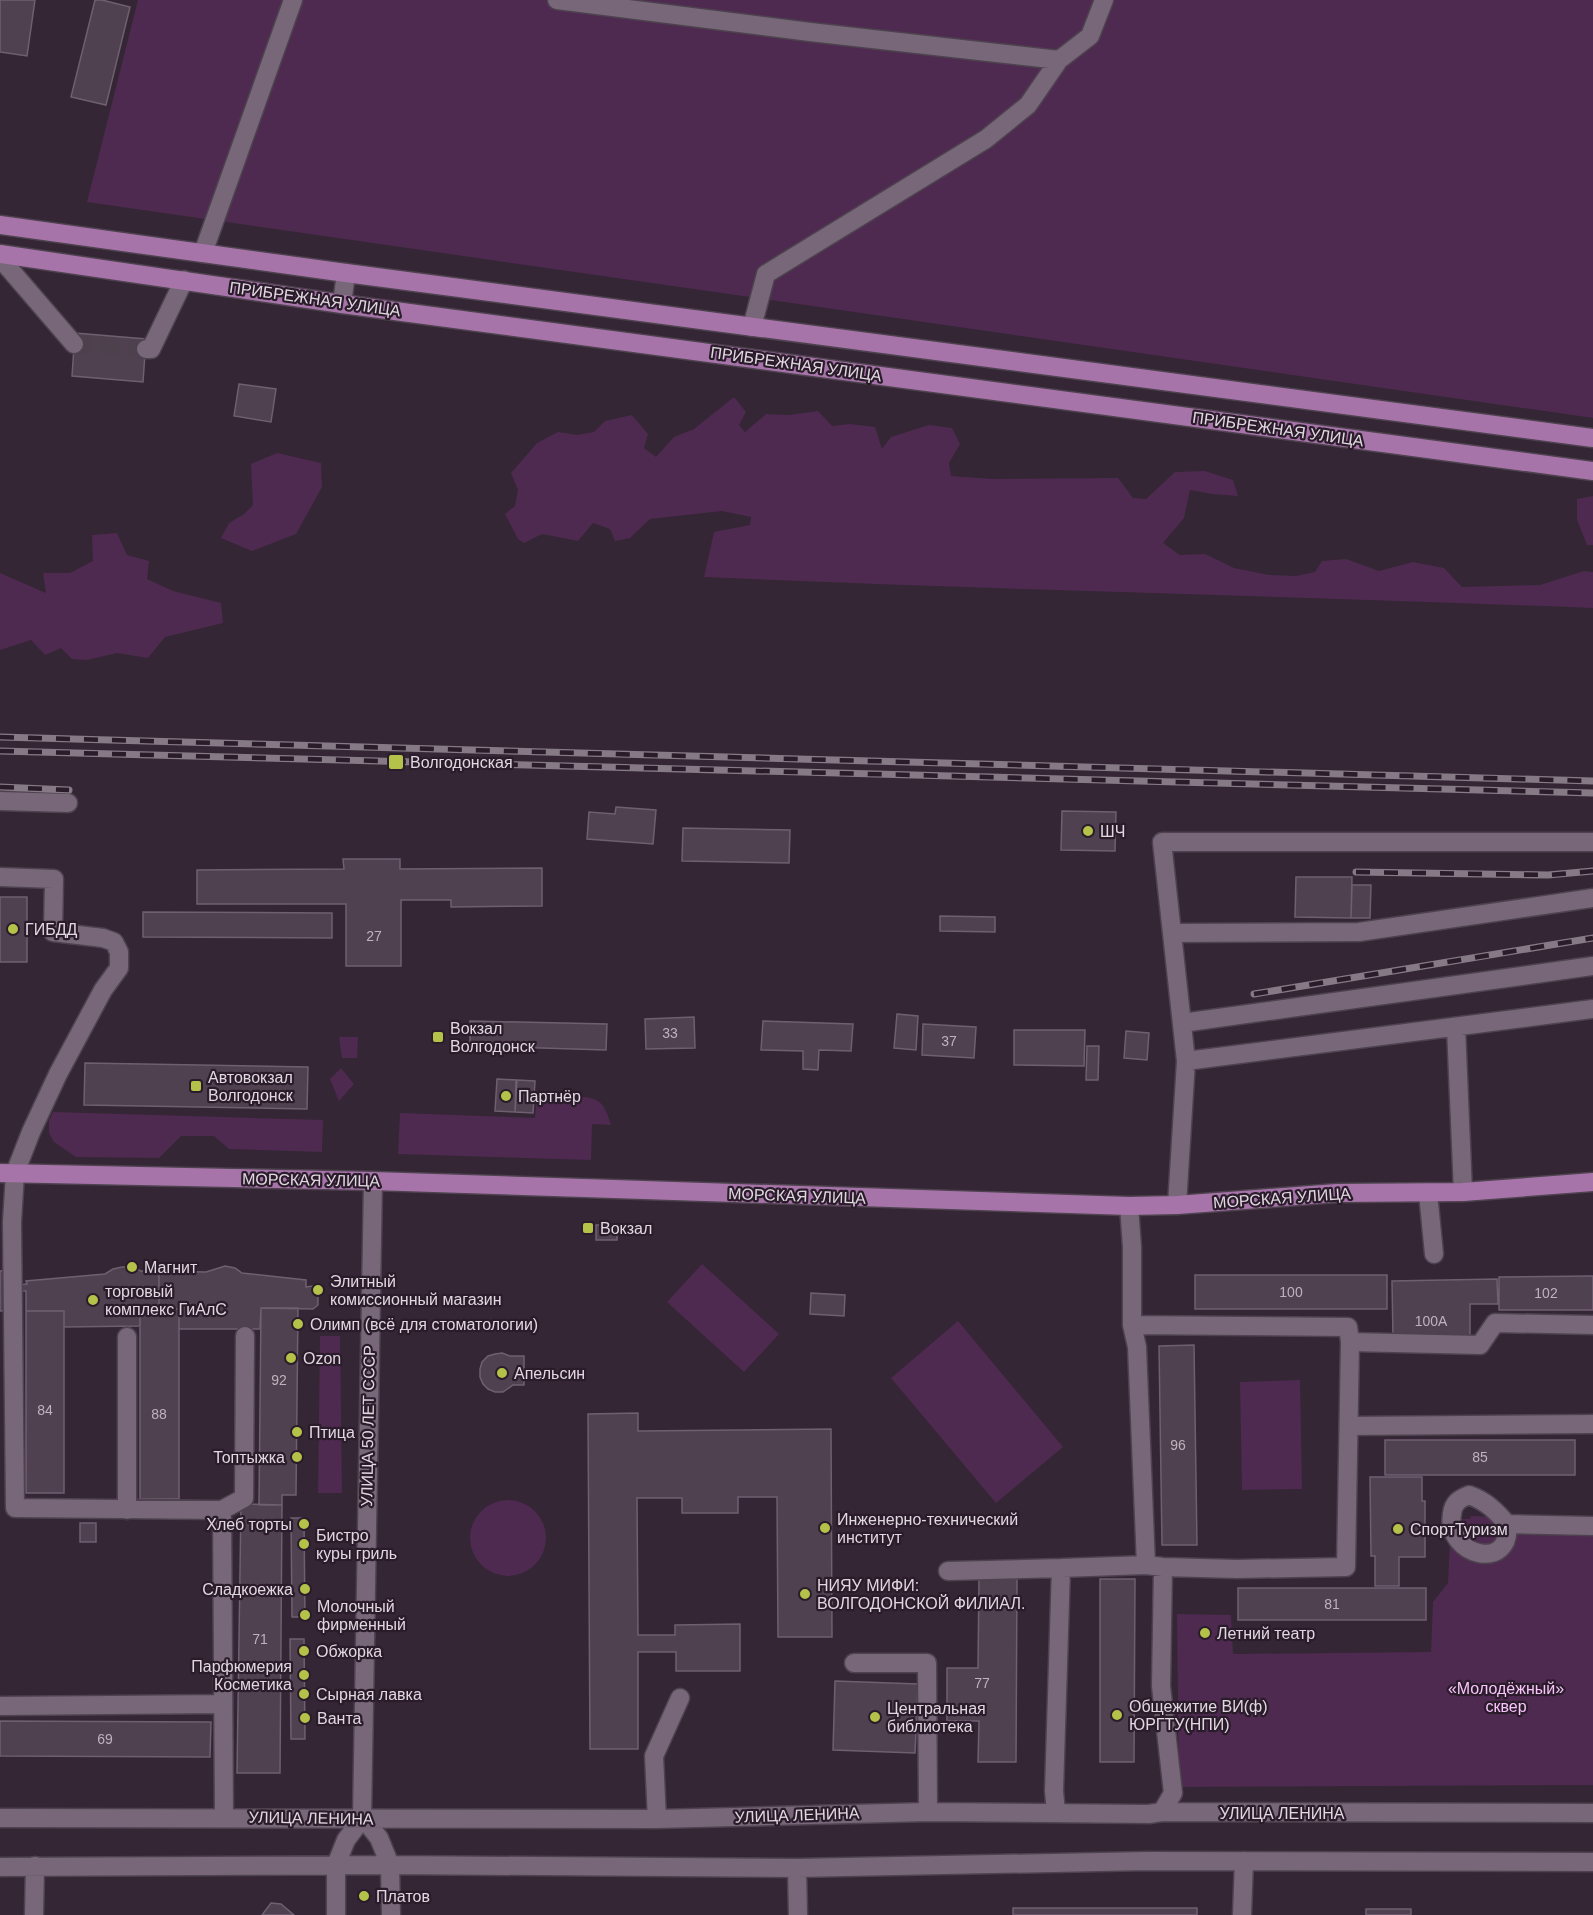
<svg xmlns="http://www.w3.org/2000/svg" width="1593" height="1915" font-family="Helvetica,sans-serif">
  <rect width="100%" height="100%" fill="#342634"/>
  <path fill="#4e2a50" d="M138 0H1593V418L87 202Z
    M734 397 746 412 739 425 745 432 766 414 789 415 818 411 832 426 850 424 875 427 882 449 891 437 929 425 952 428 960 444 949 463 951 476 993 479 1118 478 1133 498 1146 499 1175 472 1205 471 1233 480 1238 496 1212 494 1190 490 1184 518 1163 543 1180 555 1205 554 1234 568 1269 575 1296 576 1315 572 1322 561 1346 559 1379 571 1413 562 1444 568 1462 587 1540 585 1584 571 1593 572V608C1297 596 1000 590 704 577L714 532 750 525 751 517 722 511 650 519 630 538 615 541 610 529 593 523 578 541 542 534 524 543 518 539 505 514 515 506 518 490 511 473 537 443 558 432 577 435 594 432 605 421 632 415 648 434 644 448 656 457 674 437 694 429Z
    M277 453 321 463 322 487 296 534 252 551 221 538 229 523 244 514 253 505 251 464Z
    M1593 496V545H1587L1577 520V499Z
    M117 533 127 555 149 561 147 579 173 591 221 603 223 623 165 637 148 658 117 653 87 660 72 659 61 648 45 655 31 640 0 650V573L46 593 43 573H70L93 561 92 535Z
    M339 1037H358L357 1058H342Z
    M341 1068 354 1084 339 1101 330 1079Z
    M537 1097C551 1097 585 1094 596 1100 605 1104 608 1116 611 1125L592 1124 591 1160 398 1154 400 1113 535 1118Z
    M53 1112 323 1120 322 1152 229 1149 214 1136H181L159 1158 76 1157 54 1142 49 1133V1121Z
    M702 1264 779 1334 744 1372 667 1302Z
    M958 1321 1063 1447 996 1503 891 1378Z
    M320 1336H340L342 1493H318Z
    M1300 1380 1302 1489 1242 1490 1240 1382Z
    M470 1538a38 38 0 1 1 76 0a38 38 0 1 1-76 0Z
    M1471 1516 1593 1520V1785L1179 1787 1177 1614 1231 1615 1233 1654 1431 1652 1433 1602 1448 1583 1451 1519H1470Z"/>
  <path fill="#504150" stroke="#6f5f70" stroke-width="1.5" d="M0 0H35L27 56 0 52Z
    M95 0H102L130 7 106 105 71 97Z
    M75 333 146 339 143 382 72 376Z
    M239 384 276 389 271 422 234 416Z
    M616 807 656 810 653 844 587 839 589 812 615 814Z
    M1062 811 1116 812 1115 851 1061 850Z
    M683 828 790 830 789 863 682 861Z
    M343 859H400V869L542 868V906L451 907V900H401V966H346V904H197V870L344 869Z
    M1296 877H1352L1351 918 1295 917Z
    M1352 885H1371L1370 918H1351Z
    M0 897H27V962H0Z
    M143 912 332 913V938L143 937Z
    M940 916 995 917V932L940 931Z
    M897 1014 918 1016 916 1050 894 1048Z
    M694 1017 695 1048 646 1049 645 1019Z
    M470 1021 607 1024 606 1050 470 1046Z
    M763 1021 853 1024 851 1051 819 1050 818 1070 803 1069V1051L761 1050Z
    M923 1024 976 1027 974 1058 922 1055Z
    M1014 1030H1085L1084 1066 1014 1065Z
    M1126 1031 1149 1033 1147 1060 1124 1058Z
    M1087 1046H1099L1098 1080H1086Z
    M85 1063 308 1067 307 1109 84 1105Z
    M497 1079 516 1080 515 1112 495 1111Z
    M517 1080 535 1081 533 1113 515 1112Z
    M596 1225H617V1240H596Z
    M225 1266 235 1268 242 1273 306 1280V1287L313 1286 318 1290V1305L313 1309 261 1308 260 1329H179V1309L159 1308V1271L206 1272Z
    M122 1267H132L141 1271H159V1308L140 1309V1326L64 1327V1311H26V1291H20V1285L27 1284 26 1281 105 1274 113 1269Z
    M6 1270V1311H0V1271Z
    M1195 1275H1387V1309H1195Z
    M1590 1276H1593V1310H1499V1277Z
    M1497 1279 1498 1304H1470V1337L1393 1339 1392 1281Z
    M811 1293 845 1295 844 1316 810 1314Z
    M159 1308 179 1309V1499H140V1309Z
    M261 1308H298L296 1495H282V1505H259Z
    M26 1311H64V1493H26Z
    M1194 1345 1197 1545H1162L1159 1346Z
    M502 1353 510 1356H524V1385H513L503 1392H495L488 1389 483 1384 480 1377V1369L482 1362 488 1356 495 1354Z
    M638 1413V1431L831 1429 832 1637H778L777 1497H738V1513H682V1498H637L638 1635H675V1625L740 1624V1671H676V1652H638V1749H590L588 1414Z
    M1385 1440H1575V1475H1385Z
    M1370 1477H1422V1501H1425V1557H1399V1586H1375V1556H1371Z
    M241 1504 282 1505 280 1773H237Z
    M291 1518H304L305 1617H292Z
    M80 1523H96V1542H80Z
    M979 1579H1017L1016 1762H978L979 1721H947V1668H978Z
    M1100 1579H1135L1134 1762H1100Z
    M1238 1588H1426V1620H1238Z
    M290 1639H304L305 1739H291Z
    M835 1681 918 1684 915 1753 833 1750Z
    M0 1721 211 1722 210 1757 0 1756Z
    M271 1903 281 1904 294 1915H262Z
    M1013 1908H1197V1915H1013Z
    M1366 1909H1411V1915H1366Z"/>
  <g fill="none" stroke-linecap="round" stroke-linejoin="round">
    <path stroke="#4e414e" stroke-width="18" stroke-dasharray="18 9" stroke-linecap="butt" d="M74 344 146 349"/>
    <defs>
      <path id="minor" d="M557 0 810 32 1059 60
        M203 253 293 0
        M0 258 74 344
        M342 304 346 273
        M752 327 766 274 986 139 1028 105 1059 60 1090 36 1104 0
        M146 349H151L184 280
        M0 801 68 803
        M1593 842H1162L1186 1061 1593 1009
        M0 877 54 879 53 932 103 938 114 942 119 952V968L103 990 58 1074 31 1132 15 1173 12 1222 15 1508 222 1510 244 1498 245 1336
        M1172 933 1359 932 1593 898
        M1182 1023 1593 966
        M1456 1027 1463 1192
        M1428 1193 1434 1254
        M1177 1205 1186 1061
        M1129 1206 1132 1247V1325L1348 1327 1350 1342 1480 1345 1495 1323 1593 1325
        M1132 1325 1137 1347 1146 1565 1163 1567 1237 1569 1346 1567 1350 1342
        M1349 1426 1593 1424
        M127 1510V1337
        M222 1510 224 1818
        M1507 1524C1513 1572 1445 1557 1452 1514 1453 1503 1459 1499 1469 1495 1486 1501 1496 1511 1507 1524L1593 1526
        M948 1571 1061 1568
        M854 1663H927L928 1812
        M0 1706 223 1704
        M1162 1812 1173 1793 1161 1686 1163 1567
        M1056 1813 1054 1791 1061 1568 1146 1565
        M0 1818 657 1819 928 1812 1149 1814 1162 1812 1593 1813
        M364 1819 379 1838 390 1865 391 1915
        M657 1819 654 1756 680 1698
        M0 1867 390 1865 797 1868 1148 1861 1593 1862
        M797 1868 798 1915
        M34 1915 35 1866
        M336 1915V1865L346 1840 362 1819 373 1181
        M1242 1915 1244 1861"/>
      <path id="major" d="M0 225 346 273 1593 438
        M0 254 342 304 1593 471
        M0 1173 373 1181 1129 1206 1177 1205 1337 1193 1463 1192 1593 1182"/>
    </defs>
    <use href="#minor" stroke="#4e424f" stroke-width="21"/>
    <use href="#major" stroke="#4e424f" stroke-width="21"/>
    <use href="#minor" stroke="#776778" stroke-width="18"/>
    <use href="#major" stroke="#a774aa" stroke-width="18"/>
    <defs>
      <path id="rail" d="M0 737 1593 781
        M0 751 1593 793
        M0 787 69 790
        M1356 872 1548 875 1593 871
        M1254 994 1593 938"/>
    </defs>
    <use href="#rail" stroke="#867a86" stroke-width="7"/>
    <use href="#rail" stroke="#2a1c2a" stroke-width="4.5" stroke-dasharray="14" stroke-linecap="butt"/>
  </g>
  <g fill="#b4c24a" stroke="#2a1c2a" stroke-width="2">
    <rect x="388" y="754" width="16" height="16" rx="3"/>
    <circle cx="1088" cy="831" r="6"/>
    <circle cx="13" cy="929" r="6"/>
    <rect x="432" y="1031" width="12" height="12" rx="3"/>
    <rect x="190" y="1080" width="12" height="12" rx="3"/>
    <circle cx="506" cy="1096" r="6"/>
    <rect x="582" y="1222" width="12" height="12" rx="3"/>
    <circle cx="132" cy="1267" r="6"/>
    <circle cx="318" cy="1290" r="6"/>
    <circle cx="93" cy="1300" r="6"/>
    <circle cx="298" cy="1324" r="6"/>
    <circle cx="291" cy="1358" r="6"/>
    <circle cx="502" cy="1373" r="6"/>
    <circle cx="297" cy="1432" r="6"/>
    <circle cx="297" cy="1457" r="6"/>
    <circle cx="304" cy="1524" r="6"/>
    <circle cx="825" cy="1528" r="6"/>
    <circle cx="1398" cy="1529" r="6"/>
    <circle cx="304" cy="1544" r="6"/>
    <circle cx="305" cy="1589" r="6"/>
    <circle cx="805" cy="1594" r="6"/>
    <circle cx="305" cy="1615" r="6"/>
    <circle cx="1205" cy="1633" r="6"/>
    <circle cx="304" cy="1651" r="6"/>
    <circle cx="304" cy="1675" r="6"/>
    <circle cx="304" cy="1694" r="6"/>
    <circle cx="1117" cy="1715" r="6"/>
    <circle cx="875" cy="1717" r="6"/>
    <circle cx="305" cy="1718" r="6"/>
    <circle cx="364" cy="1896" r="6"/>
  </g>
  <g text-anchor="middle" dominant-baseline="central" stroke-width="4.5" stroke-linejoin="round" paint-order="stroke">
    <g font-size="14" fill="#bdb2bd">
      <text x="374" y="936">27</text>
      <text x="670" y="1033">33</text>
      <text x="949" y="1041">37</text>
      <text x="1291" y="1292">100</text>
      <text x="1546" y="1293">102</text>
      <text x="1431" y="1321">100А</text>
      <text x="279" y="1380">92</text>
      <text x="45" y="1410">84</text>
      <text x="159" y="1414">88</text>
      <text x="1178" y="1445">96</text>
      <text x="1480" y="1457">85</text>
      <text x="1332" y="1604">81</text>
      <text x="260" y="1639">71</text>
      <text x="982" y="1683">77</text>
      <text x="105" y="1739">69</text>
    </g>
    <g font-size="16" fill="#e1d7e1" stroke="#2a1c2a">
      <text transform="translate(315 299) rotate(8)">ПРИБРЕЖНАЯ УЛИЦА</text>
      <text transform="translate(796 364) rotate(8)">ПРИБРЕЖНАЯ УЛИЦА</text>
      <text transform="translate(1278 429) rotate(8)">ПРИБРЕЖНАЯ УЛИЦА</text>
      <text transform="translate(311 1180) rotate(1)">МОРСКАЯ УЛИЦА</text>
      <text transform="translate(797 1196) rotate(2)">МОРСКАЯ УЛИЦА</text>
      <text transform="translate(1282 1198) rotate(-4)">МОРСКАЯ УЛИЦА</text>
      <text transform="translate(368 1426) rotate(-89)">УЛИЦА 50 ЛЕТ СССР</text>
      <text x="1282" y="1813">УЛИЦА ЛЕНИНА</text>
      <text transform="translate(797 1815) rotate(-2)">УЛИЦА ЛЕНИНА</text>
      <text transform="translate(311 1818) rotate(1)">УЛИЦА ЛЕНИНА</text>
    </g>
    <g font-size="16" fill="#e1d7e1" stroke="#2a1c2a" text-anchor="start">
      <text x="410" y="762">Волгодонская</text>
      <text x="1100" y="831">ШЧ</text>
      <text x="25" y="929">ГИБДД</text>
      <text x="450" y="1028">Вокзал<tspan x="450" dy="18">Волгодонск</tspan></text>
      <text x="208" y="1077">Автовокзал<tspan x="208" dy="18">Волгодонск</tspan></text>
      <text x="518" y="1096">Партнёр</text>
      <text x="600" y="1228">Вокзал</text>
      <text x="144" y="1267">Магнит</text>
      <text x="330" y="1281">Элитный<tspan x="330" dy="18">комиссионный магазин</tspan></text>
      <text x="105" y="1291">торговый<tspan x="105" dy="18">комплекс ГиАлС</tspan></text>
      <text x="310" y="1324">Олимп (всё для стоматологии)</text>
      <text x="303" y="1358">Ozon</text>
      <text x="514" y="1373">Апельсин</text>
      <text x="309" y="1432">Птица</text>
      <text x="285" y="1457" text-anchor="end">Топтыжка</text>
      <text x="837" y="1519">Инженерно-технический<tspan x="837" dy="18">институт</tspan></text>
      <text x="292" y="1524" text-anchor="end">Хлеб торты</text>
      <text x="1410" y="1529">СпортТуризм</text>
      <text x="316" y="1535">Бистро<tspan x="316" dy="18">куры гриль</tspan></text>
      <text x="817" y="1585">НИЯУ МИФИ:<tspan x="817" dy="18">ВОЛГОДОНСКОЙ ФИЛИАЛ.</tspan></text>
      <text x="293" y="1589" text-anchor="end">Сладкоежка</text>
      <text x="317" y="1606">Молочный<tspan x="317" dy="18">фирменный</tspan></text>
      <text x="1217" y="1633">Летний театр</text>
      <text x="316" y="1651">Обжорка</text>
      <text x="292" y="1666" text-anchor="end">Парфюмерия<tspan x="292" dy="18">Косметика</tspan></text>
      <text x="316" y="1694">Сырная лавка</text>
      <text x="1129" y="1706">Общежитие ВИ(ф)<tspan x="1129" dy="18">ЮРГТУ(НПИ)</tspan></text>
      <text x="887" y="1708">Центральная<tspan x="887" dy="18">библиотека</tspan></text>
      <text x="317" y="1718">Ванта</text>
      <text x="376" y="1896">Платов</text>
    </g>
    <g font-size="16" fill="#f9c4fb" stroke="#2a1c2a">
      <text x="1506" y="1688">«Молодёжный»<tspan x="1506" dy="18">сквер</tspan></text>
    </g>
  </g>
</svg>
